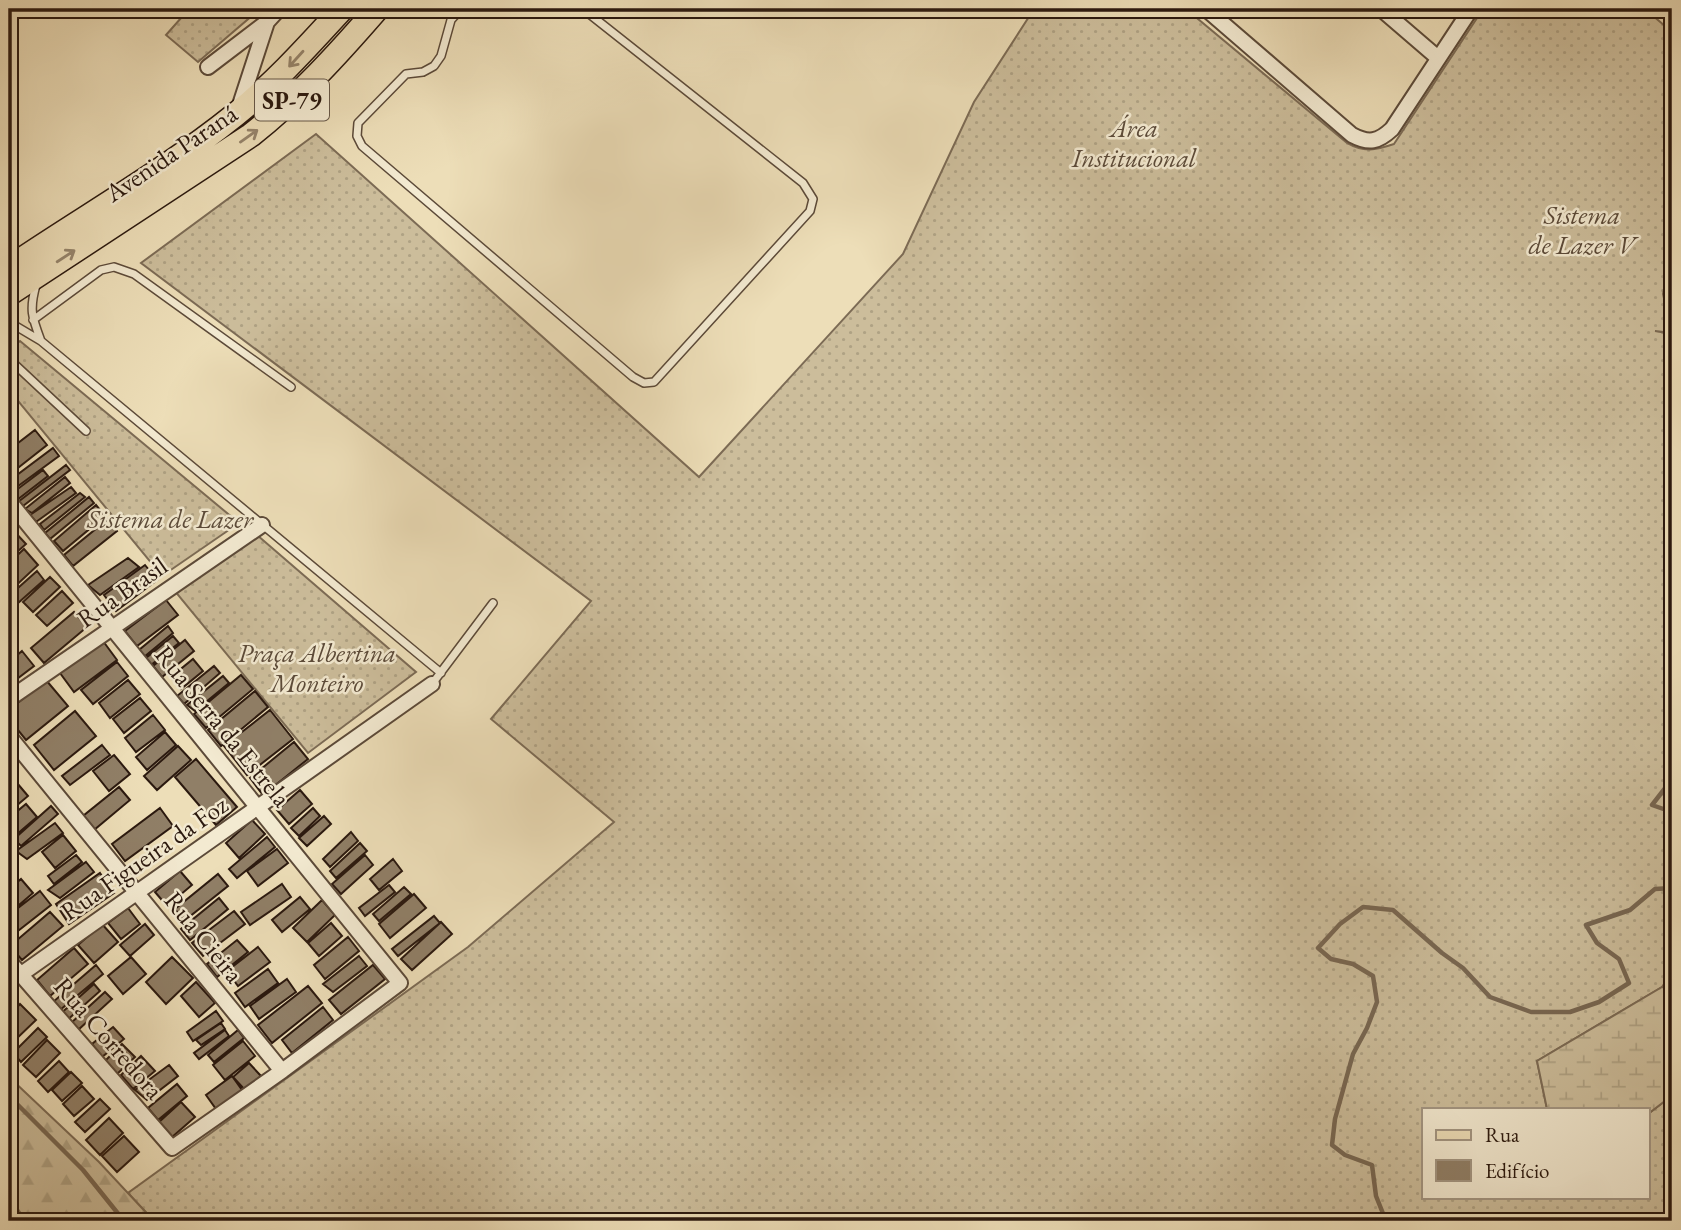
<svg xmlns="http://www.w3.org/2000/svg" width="1681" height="1230" font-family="'EB Garamond',serif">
  <defs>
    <pattern id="grass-dots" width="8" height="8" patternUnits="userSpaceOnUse" patternTransform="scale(1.75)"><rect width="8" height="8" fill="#ccbd9b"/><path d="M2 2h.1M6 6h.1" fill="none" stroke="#afa284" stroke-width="1.8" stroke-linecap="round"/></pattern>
    <pattern id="forest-firs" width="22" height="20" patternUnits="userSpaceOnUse" patternTransform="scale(1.75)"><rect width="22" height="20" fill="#ccbd9b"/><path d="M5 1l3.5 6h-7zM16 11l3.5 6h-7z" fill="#afa284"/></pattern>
    <pattern id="wetland-marsh" width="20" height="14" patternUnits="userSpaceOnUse" patternTransform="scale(1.75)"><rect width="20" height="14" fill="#ccbd9b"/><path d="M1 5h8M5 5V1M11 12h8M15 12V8" fill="none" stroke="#afa284"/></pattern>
  </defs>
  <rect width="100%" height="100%" fill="#eddeb8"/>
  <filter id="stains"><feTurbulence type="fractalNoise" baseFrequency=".00286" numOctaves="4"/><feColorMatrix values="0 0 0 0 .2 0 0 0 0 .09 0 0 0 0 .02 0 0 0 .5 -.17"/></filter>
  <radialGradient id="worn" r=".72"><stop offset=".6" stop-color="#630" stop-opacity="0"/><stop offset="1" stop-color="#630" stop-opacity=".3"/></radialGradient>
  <path fill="url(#grass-dots)" stroke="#7c6b55" stroke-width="2" d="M189 9H260L198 62 166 35Z
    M1034 9H1186L1347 143C1364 153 1376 150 1394 144L1483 9H1645L1672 32V248L1663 294 1672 333 1655 331 1672 334V972L1662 987 1537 1061 1547 1109H1424V1197H1648V1114L1665 1101 1672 1100V1221H154L128 1193 468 947 614 822 491 719 591 601 141 263 316 134 699 477 903 254 974 102Z
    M20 341 239 523 162 576 9 390V350Z
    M257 535 416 672 308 753 174 590Z"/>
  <path fill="url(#forest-firs)" stroke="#7c6b55" stroke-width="2" d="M9 1077 99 1162 154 1221H26L9 1196Z"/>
  <path fill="url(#wetland-marsh)" stroke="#7c6b55" stroke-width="2" d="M1662 987 1672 989V1100L1665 1101 1648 1114V1109H1547L1537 1061Z"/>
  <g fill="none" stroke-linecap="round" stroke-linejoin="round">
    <path stroke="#786752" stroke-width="4.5" d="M1672 787H1666L1652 805 1672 812
      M9 1096 83 1170 124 1221
      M1386 1221 1376 1196 1372 1165 1345 1155 1332 1145 1335 1119 1353 1054 1367 1028 1377 1002 1373 976 1353 964 1331 959 1318 948 1340 924 1363 907 1393 910 1442 953 1463 968 1490 997 1531 1012H1570L1599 1002 1629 983 1619 959 1597 943 1586 925 1630 910 1655 889 1672 888"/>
  </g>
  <path fill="#907f67" stroke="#2b190f" stroke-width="2" d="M35 430 47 445 9 475V450Z
    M53 448 59 456 10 492 9 481Z
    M66 465 70 470 23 506 18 502Z
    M43 470 48 476 17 500 11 494Z
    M65 477 70 483 32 513 25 509Z
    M71 487 76 493 36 522 30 515Z
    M80 493 85 497 44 530 40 524Z
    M89 497 94 503 50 539 45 533Z
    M96 505 105 516 63 551 54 541Z
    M108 519 117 531 73 566 64 555Z
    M12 529 26 544 9 559V532Z
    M24 549 38 565 9 592V563Z
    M128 558 139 567 100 595 88 585Z
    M145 565 157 580 116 611 104 595Z
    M37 571 44 580 9 611V596Z
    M50 577 60 587 33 612 23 602Z
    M62 591 73 603 47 626 36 615Z
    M166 600 178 615 137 646 125 631Z
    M74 612 87 627 44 663 31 648Z
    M168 626 173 633 144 657 139 650Z
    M173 636 179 643 151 665 146 658Z
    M185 640 194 651 162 677 153 666Z
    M103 641 117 660 74 692 60 673Z
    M22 651 34 666 9 685V662Z
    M193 659 203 671 181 689 171 677Z
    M117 662 128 676 93 704 81 690Z
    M214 666 220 673 184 704 177 696Z
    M241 675 253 689 206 728 194 714Z
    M223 676 229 683 195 711 187 705Z
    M46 680 68 706 26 740 9 719V710Z
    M128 680 140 694 110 718 99 703Z
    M255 691 268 707 221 746 208 730Z
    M140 698 151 711 124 733 113 719Z
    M270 710 293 739 247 775 224 746Z
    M75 711 96 736 54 770 34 745Z
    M153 715 165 730 136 752 125 738Z
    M165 732 176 745 147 770 136 757Z
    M294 742 308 759 263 795 250 778Z
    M102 745 110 755 70 785 62 776Z
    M178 746 191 760 157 790 144 776Z
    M114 755 130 774 109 791 93 771Z
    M196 759 237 807 216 825 175 777Z
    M17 783 28 796 9 812V790Z
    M119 787 130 800 94 830 83 816Z
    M300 790 312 804 289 824 277 810Z
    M26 804 37 817 9 841V818Z
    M51 806 58 814 21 846 14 839Z
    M160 808 173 826 125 861 112 844Z
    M313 808 320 816 299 836 291 828Z
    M324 816 331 824 307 846 299 838Z
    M252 820 265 834 239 858 226 843Z
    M55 823 63 833 27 859 16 851Z
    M351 832 358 841 330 867 323 859Z
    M63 835 76 851 55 868 42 852Z
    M267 837 275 847 237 878 229 869Z
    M360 843 367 851 336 878 330 871Z
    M277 849 288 863 258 886 247 871Z
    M76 855 82 862 54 884 48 876Z
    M365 855 373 865 341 894 332 884Z
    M393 859 402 871 379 890 370 879Z
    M86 862 94 872 60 898 48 890Z
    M180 871 192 885 167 906 155 892Z
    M100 873 114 893 69 924 56 904Z
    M218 874 228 886 184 921 175 909Z
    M21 879 33 893 19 905 9 893V889Z
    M282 884 291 897 250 925 241 912Z
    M389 885 395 892 365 916 359 908Z
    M404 887 411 894 379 921 373 914Z
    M40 891 51 905 9 938V915Z
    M414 894 426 908 390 938 379 924Z
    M300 897 310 909 282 932 272 920Z
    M219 898 228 909 190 940 181 929Z
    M322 900 335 915 307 942 293 928Z
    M128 908 140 924 121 939 108 923Z
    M234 911 245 924 203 956 192 943Z
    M50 912 63 926 22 960 10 946Z
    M434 916 440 923 398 956 392 949Z
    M441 922 452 934 412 970 401 959Z
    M331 923 342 936 319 956 308 943Z
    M102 924 118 942 94 963 78 945Z
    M145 924 154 935 130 956 120 945Z
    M348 937 359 951 325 979 314 965Z
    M237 940 248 952 217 977 207 964Z
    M258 947 270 962 238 986 227 971Z
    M74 948 88 964 50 996 37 980Z
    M359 956 367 966 333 992 323 984Z
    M131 957 146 974 123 994 108 976Z
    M172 957 193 978 166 1004 146 982Z
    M96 965 103 974 60 1010 53 1002Z
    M373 965 385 979 341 1014 329 1000Z
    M268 969 278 983 245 1007 235 993Z
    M287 979 296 992 259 1019 250 1006Z
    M196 982 215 1003 199 1017 181 996Z
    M94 984 100 991 65 1022 59 1015Z
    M308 986 322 1003 272 1043 258 1025Z
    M105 992 112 999 78 1030 71 1023Z
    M20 1004 36 1020 11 1044 9 1041V1016Z
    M323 1007 333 1020 292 1053 282 1040Z
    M216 1011 223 1021 193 1041 187 1032Z
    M221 1023 225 1029 201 1045 196 1040Z
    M113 1027 124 1039 102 1057 92 1044Z
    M38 1028 47 1037 21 1062 13 1053Z
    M225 1030 229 1036 199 1059 194 1053Z
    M238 1030 244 1038 214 1062 208 1055Z
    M47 1040 60 1053 36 1077 23 1065Z
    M243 1041 255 1056 225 1080 213 1065Z
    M122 1044 135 1057 115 1076 102 1064Z
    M141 1056 155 1071 133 1089 121 1075Z
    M59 1061 69 1072 48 1092 38 1081Z
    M249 1063 261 1076 245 1090 233 1077Z
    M169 1065 178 1076 147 1100 135 1090Z
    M71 1072 82 1083 62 1101 52 1090Z
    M232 1076 242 1090 216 1109 206 1095Z
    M177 1084 187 1096 158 1120 148 1108Z
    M82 1086 94 1099 74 1116 63 1104Z
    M100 1099 110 1109 85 1132 75 1122Z
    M181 1102 195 1117 171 1138 158 1123Z
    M109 1118 123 1133 100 1155 86 1140Z
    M124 1136 139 1152 117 1172 102 1156Z"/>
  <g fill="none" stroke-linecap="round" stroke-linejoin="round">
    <defs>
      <path id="lane" d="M461 9 451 20 441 56 434 66 423 72 406 74 358 123 357 136 362 146 633 377 644 383 654 382 810 211 813 199 803 183 583 9
        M987 9H990
        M36 285C29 310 32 317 41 341
        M33 320 101 270 114 267 134 274 291 387
        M9 322 41 341 441 673
        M9 359 86 431
        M432 684 493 603"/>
      <path id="street" d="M1206 9 1352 135C1369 144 1378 142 1392 129L1471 9
        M1381 9 1438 58
        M208 67 267 22 279 9
        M238 111 267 22
        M9 501 400 983 282 1071 172 1148 9 961
        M9 699 262 525
        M9 736 282 1071
        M20 975 432 684"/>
      <path id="primary" d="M9 268C84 217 164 172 235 115 275 83 308 46 342 9
        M9 294 251 135C298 98 338 54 377 9"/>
    </defs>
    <use href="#lane" stroke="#5c4a39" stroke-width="10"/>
    <use href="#street" stroke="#5c4a39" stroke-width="18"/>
    <use href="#primary" stroke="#2b190f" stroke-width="26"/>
    <use href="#lane" stroke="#f3ead1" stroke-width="7"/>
    <use href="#street" stroke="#f3ead1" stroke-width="14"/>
    <use href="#primary" stroke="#eddeb8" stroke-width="23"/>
  </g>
  <defs><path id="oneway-shaft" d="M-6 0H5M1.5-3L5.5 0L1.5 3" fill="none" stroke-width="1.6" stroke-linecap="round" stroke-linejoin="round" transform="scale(1.75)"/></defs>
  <g stroke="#96856c">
    <use href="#oneway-shaft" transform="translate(296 59) rotate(132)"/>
    <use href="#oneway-shaft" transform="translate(249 136) rotate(-35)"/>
    <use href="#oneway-shaft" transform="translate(66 256) rotate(-33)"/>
  </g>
  <g text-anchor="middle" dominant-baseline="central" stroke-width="5" stroke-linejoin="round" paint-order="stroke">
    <rect fill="#f3ead1" stroke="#675849" stroke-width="2" x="255" y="79.5" width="74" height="41" rx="5"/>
    <g font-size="24" font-weight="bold" fill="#2b190f">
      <text x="292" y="100">SP-79</text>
    </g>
    <g font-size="26" font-style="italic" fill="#5b4a39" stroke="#f3ead1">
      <text x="1134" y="128">Área<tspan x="1134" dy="30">Institucional</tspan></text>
      <text x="1582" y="215">Sistema<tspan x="1582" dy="30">de Lazer V</tspan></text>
      <text x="170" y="519">Sistema de Lazer</text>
      <text x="317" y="653">Praça Albertina<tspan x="317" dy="30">Monteiro</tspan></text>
    </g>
    <g font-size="26" fill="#2b190f" stroke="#f3ead1">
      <text transform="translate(171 153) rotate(-34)">Avenida Paraná</text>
      <text transform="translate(122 592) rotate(-35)">Rua Brasil</text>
      <text transform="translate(223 726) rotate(51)">Rua Serra da Estrela</text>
      <text transform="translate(144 858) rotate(-35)">Rua Figueira da Foz</text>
      <text transform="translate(204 937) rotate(51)">Rua Cieira</text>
      <text transform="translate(109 1038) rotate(49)">Rua Corredora</text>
    </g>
  </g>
  <rect width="1681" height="1230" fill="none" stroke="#eddeb8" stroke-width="35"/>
  <rect x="10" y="10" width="1660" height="1209" fill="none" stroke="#2b190f" stroke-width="3.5"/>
  <rect x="18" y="18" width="1646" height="1195" fill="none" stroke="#2b190f" stroke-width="2"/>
  <rect x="1422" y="1108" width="228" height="91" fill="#f3ead1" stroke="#a39683" stroke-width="2"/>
  <rect x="1436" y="1130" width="35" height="10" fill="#eddeb8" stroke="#a39683" stroke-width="2"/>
  <text x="1485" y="1142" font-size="21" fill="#2b190f">Rua</text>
  <rect x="1436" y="1160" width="35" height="21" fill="#907f67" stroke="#a39683" stroke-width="2"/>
  <text x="1485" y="1178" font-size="21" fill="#2b190f">Edifício</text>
  <rect width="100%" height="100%" filter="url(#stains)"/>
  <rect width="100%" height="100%" fill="url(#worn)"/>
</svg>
